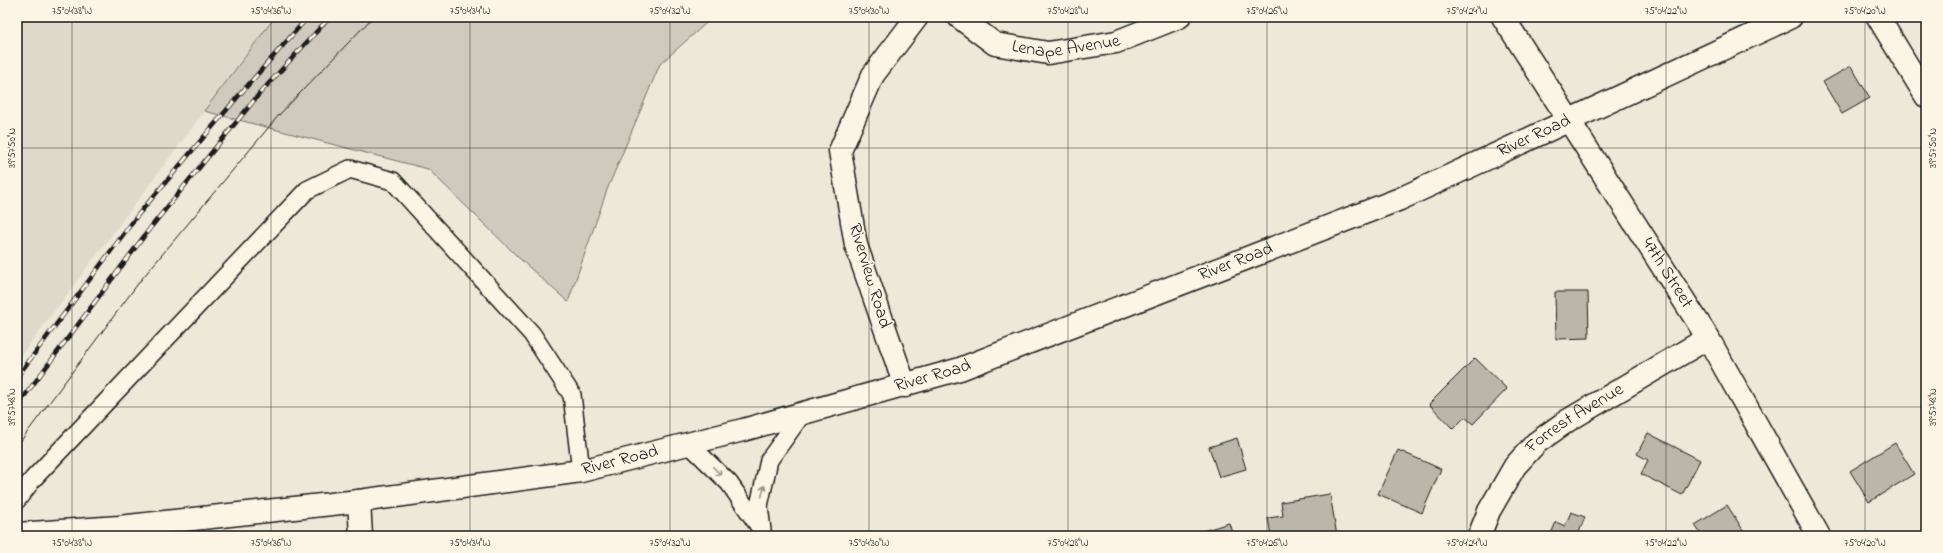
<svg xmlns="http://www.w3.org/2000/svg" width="1943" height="553" font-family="'Indie Flower',sans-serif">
  <rect width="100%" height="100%" fill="#eee8d9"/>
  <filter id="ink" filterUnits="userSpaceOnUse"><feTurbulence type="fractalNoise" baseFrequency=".025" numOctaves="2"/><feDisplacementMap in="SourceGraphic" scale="8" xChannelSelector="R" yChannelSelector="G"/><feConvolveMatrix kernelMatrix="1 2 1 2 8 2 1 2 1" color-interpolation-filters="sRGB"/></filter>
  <g filter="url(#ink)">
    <path fill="#ded9cb" d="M17 17H275L17 361Z"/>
    <path fill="#cfcabd" stroke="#76736c" d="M275 17H713L660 64 607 190 568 302 520 259 428 169 204 111Z"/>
    <path fill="#bab6aa" stroke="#1c1c1c" d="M1851 66 1870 98 1842 114 1823 82Z
      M1555 292H1588L1589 338 1556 339Z
      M1475 358 1507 389 1473 424 1465 417 1453 429 1429 404Z
      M1648 433 1700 460 1682 495 1641 474 1648 460 1637 454Z
      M1237 438 1246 469 1219 477 1209 447Z
      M1895 443 1914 474 1869 502 1850 471Z
      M1398 450 1441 469 1422 513 1378 494Z
      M1330 494 1337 536H1271L1268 518 1283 516 1281 502Z
      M1727 505 1747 536H1702L1695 525Z
      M1571 512 1585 517 1578 535 1580 536H1550L1556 522 1565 526Z
      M1229 523 1233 536H1187Z"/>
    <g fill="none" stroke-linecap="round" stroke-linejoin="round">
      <defs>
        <path id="lane" d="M689 444 729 483 761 529
          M17 500 33 479 307 190 350 169 393 181 532 334 572 395 581 471
          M762 530 759 506 769 460 802 414"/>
        <g id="street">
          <path id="s1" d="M959 17 995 44 1048 53 1116 42 1179 17"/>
          <path id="s2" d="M1503 17 1708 338 1819 536"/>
          <path d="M1878 17 1926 96"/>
          <path d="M905 386 856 245 840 151 873 75 917 17"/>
          <path d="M359 501 361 536"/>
          <path id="s3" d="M1479 536 1489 511 1515 466 1536 443 1567 421 1708 338"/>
        </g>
        <g id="primary">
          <path id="s4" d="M17 534 119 527 359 501 581 471 743 430 960 369 1400 199 1791 17"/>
        </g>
      </defs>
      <use href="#lane" stroke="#1c1c1c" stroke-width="20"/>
      <use href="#street" stroke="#1c1c1c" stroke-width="25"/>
      <use href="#primary" stroke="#1c1c1c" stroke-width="25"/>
      <use href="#lane" stroke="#fcf5e5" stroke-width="17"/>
      <use href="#street" stroke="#fcf5e5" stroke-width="22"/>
      <use href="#primary" stroke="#fcf5e5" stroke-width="22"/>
      <path stroke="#1c1c1c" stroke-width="1" d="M17 446 140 281 279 115 373 17"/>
      <defs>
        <path id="rail" d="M17 377 137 216 241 93 308 17
          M17 406 151 227 260 93 330 17"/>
      </defs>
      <use href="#rail" stroke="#1c1c1c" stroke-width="4.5"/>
      <use href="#rail" stroke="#fcf5e5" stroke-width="3" stroke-dasharray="9" stroke-linecap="butt"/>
    </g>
    <defs><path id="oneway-shaft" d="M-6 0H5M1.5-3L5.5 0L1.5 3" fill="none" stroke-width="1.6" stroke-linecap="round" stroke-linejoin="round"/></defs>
    <g stroke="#97938b">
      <use href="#oneway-shaft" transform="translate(717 471) rotate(45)"/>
      <use href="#oneway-shaft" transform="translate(763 491) rotate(-77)"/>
    </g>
  </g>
  <path fill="none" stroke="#1c1c1c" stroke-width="1" stroke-opacity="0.45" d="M72 17V536M271 17V536M470 17V536M670 17V536M869 17V536M1068 17V536M1267 17V536M1467 17V536M1666 17V536M1865 17V536M17 148H1926M17 407H1926"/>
  <g text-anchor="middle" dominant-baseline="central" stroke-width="3.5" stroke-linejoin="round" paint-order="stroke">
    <g font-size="18" fill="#1c1c1c" stroke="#fcf5e5">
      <text stroke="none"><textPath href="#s1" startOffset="117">Lenape Avenue</textPath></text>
      <text stroke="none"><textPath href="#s4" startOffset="1580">River Road</textPath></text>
      <text stroke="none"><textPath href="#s4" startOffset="1256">River Road</textPath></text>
      <text stroke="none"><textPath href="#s2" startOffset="304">47th Street</textPath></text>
      <text transform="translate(869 276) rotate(73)">Riverview Road</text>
      <text stroke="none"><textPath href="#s4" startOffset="932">River Road</textPath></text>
      <text stroke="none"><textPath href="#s3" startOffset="156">Forrest Avenue</textPath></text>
      <text stroke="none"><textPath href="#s4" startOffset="608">River Road</textPath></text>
    </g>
  </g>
  <rect width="1943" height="553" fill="none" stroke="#fcf5e5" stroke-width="44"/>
  <rect x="22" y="22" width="1899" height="509" fill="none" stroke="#1c1c1c" stroke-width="1.5"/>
  <g font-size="10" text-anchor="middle" fill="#1c1c1c">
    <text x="72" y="14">75°04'38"W</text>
    <text x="271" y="14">75°04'36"W</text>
    <text x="470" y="14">75°04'34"W</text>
    <text x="670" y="14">75°04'32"W</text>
    <text x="869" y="14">75°04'30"W</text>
    <text x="1068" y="14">75°04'28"W</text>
    <text x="1267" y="14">75°04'26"W</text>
    <text x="1467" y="14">75°04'24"W</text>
    <text x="1666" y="14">75°04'22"W</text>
    <text x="1865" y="14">75°04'20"W</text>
    <text transform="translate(11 148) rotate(-90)" y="4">39°57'50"N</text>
    <text transform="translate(1932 148) rotate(-90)" y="4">39°57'50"N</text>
    <text transform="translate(11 407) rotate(-90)" y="4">39°57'48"N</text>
    <text transform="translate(1932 407) rotate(-90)" y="4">39°57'48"N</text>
    <text x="72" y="546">75°04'38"W</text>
    <text x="271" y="546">75°04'36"W</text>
    <text x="470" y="546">75°04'34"W</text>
    <text x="670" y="546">75°04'32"W</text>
    <text x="869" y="546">75°04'30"W</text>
    <text x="1068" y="546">75°04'28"W</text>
    <text x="1267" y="546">75°04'26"W</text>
    <text x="1467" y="546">75°04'24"W</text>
    <text x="1666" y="546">75°04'22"W</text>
    <text x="1865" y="546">75°04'20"W</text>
  </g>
</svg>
